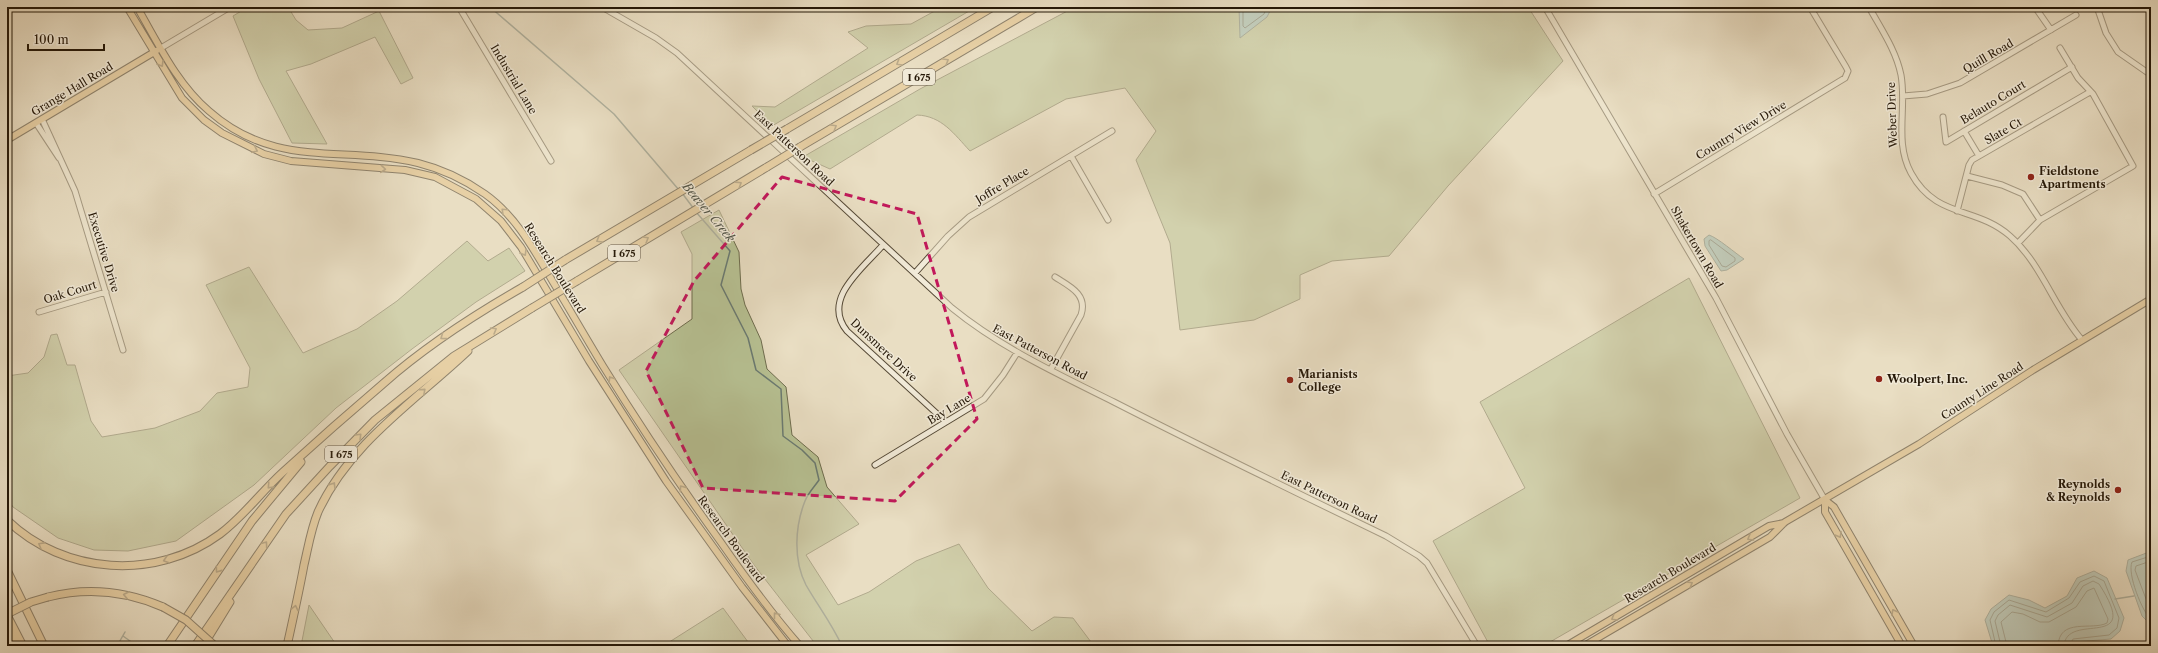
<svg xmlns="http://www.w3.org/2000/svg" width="2158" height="653" font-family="'Libre Caslon Text',serif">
  <rect width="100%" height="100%" fill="#e9dec3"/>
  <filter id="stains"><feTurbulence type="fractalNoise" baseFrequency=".005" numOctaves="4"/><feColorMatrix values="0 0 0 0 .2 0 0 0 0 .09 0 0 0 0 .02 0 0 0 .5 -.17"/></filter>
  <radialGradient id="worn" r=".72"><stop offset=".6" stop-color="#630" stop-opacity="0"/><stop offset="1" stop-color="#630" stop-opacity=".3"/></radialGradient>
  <path fill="#b7c193" stroke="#6e6c4e" d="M248 7H288L296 20 308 30 342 28 379 11 413 78 401 84 375 37 311 64 286 71 327 144 292 143 259 79 233 16Z
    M942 7H976L772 126 752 106 775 107 868 48 848 32 866 26 911 24Z
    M1075 7H1528L1563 61 1448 186 1389 256 1332 261 1300 275V299L1254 320 1180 330 1170 243 1136 160 1156 131 1125 88 1066 99 970 151C954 134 942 116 917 115L830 169 803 157 920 89Z
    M719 210 739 252 741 289 745 305 761 340 767 369 786 387 792 435 818 457 827 487 859 524 806 555 838 605 869 592 916 561 959 544 988 588 1032 631 1054 617 1073 618 1094 646H817L754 565 619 370 692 319V254L681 232Z
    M467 241 488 261 509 248 525 271 476 302 412 349 336 408 254 485 176 541 128 551 94 550 58 538 13 507 7 498V376L28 373 44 357 51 335 57 334 67 365H75L91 421 102 437 155 428 200 411 217 393 248 387 250 368 206 285 249 267 303 353 357 329 397 301Z
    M1689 278 1800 498 1543 646H1490L1433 541 1525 488 1480 402Z
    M309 605 337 646H301Z
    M723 608 751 646H663Z"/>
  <path fill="#98bcb8" stroke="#6a7a72" d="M1239 7H1272L1267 17 1240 38Z
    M1709 235C1718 238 1735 253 1744 259L1727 270 1721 271 1705 246 1704 239Z
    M2149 552 2151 553V625L2142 616 2126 571 2128 560Z
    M2094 571 2107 578 2124 618 2120 631 2111 639 2075 642 2071 646H1993L1985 620 1991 609 2009 595 2029 600 2045 608 2067 596 2077 578Z"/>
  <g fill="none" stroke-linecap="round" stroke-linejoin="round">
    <path stroke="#5e6a60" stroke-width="1" d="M1243 7V26L1245 28 1264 14 1267 7
      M1711 240 1735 258V261L1726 267 1722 266 1709 245V241Z
      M2151 556 2132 562C2127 574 2142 611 2151 620
      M2151 561 2136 566 2135 570 2151 612
      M1996 646 1990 620 1994 612 2009 600 2046 612 2069 598 2080 582 2094 576 2104 581 2119 618 2117 628 2109 635 2073 639 2069 646
      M2001 646 1995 621 1998 615 2010 605 2047 617 2072 603 2083 586 2093 581 2099 584C2144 653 2066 610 2064 646
      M2007 646 2001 622 2012 612 2023 614 2040 622H2049L2076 607 2087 591 2094 588 2108 619 2107 623C2092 631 2059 617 2058 646"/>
    <path stroke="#6a7a72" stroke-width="1.5" d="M490 7 614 114 679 190
      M682 193 694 209
      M696 212 730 251 721 285 748 338 756 370 781 389 783 436 802 450 815 463 819 480C815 486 808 493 805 501 795 526 793 560 806 585 818 606 832 624 842 646
      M2115 599 2134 596
      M123 636 137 646
      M117 646 125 632"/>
    <defs>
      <path id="minor" d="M459 7 551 161
        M602 7 656 38 677 53 952 308C1001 348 1058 374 1114 402 1204 448 1295 492 1386 536L1419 556 1427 563 1477 646
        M1545 7 1716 298 1787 434 1825 500
        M1869 7C1881 29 1896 50 1901 75 1907 108 1894 142 1911 173 1936 219 1976 206 2010 236 2042 264 2054 308 2082 340
        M2035 7 2051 30
        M2097 7 2106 33 2118 52 2151 75
        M161 48 230 7
        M1903 96 1927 94 1960 83 2076 15
        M1943 117 1946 142 2072 67
        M42 119 75 191 123 350
        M36 123 59 158
        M1964 131 1979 156
        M1071 156 1108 220
        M1967 176 2002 185 2023 194 2040 220
        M1654 194 1845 78 1848 71 1846 67 1810 7
        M1957 211 1969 165 1972 160 2090 92
        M2018 243 2040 220 2133 166 2093 94 2078 78 2060 48
        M883 245C863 268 821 299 847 331L946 422
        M915 273 948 236 969 217 1112 131
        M39 312 106 292
        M1051 369 1081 315C1088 294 1069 286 1055 277
        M875 465 984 399 1003 375 1017 353"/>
      <path id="major" d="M127 7 182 98 204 120 222 133 264 154 291 161 405 170 435 177 476 199 501 221 521 247 589 361 666 481 742 587 788 646
        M137 7C158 43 177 84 209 111 276 170 342 145 418 163 442 169 465 180 485 194 516 216 534 250 553 282 570 310 586 338 603 366 640 426 679 484 720 541 745 577 771 613 800 646
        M7 140 156 51
        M1825 500 1834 507 1914 646
        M1825 500V512L1902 646
        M1566 646 1769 526 1784 523
        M1584 646 1770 537 1785 522 1919 444 2033 370 2151 299"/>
      <path id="highway" d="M787 129 993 7
        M800 147 1037 7
        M565 260 751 150
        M577 281 767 167
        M7 520C64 575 156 581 220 534 244 516 261 492 283 472 316 442 350 412 384 383 427 345 474 315 523 287
        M7 570 44 646
        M48 597C87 587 126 591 163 607
        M7 615 23 646
        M12 634 17 646
        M167 646 252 521 301 462
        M195 646 286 514 330 466 375 420 454 356 532 308
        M203 646 230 602
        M287 646C293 619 299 592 304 565 308 548 311 529 318 512 349 444 415 401 468 351"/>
    </defs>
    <use href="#minor" stroke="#564a37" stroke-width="7"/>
    <use href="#major" stroke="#251808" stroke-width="8"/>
    <use href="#highway" stroke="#251808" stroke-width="9"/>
    <use href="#minor" stroke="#f1ead8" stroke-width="5"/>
    <use href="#major" stroke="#e4bf82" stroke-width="6"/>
    <use href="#highway" stroke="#e4bf82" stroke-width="7"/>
    <defs>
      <path id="highway-bridge" d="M751 150 787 129
        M767 167 800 147
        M523 287 565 260
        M532 308 577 281
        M163 607 186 620 215 646
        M7 614 31 602 48 597"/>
    </defs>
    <use href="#highway-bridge" stroke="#251808" stroke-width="9" stroke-linecap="butt"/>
    <use href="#highway-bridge" stroke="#e4bf82" stroke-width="7"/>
  </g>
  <defs><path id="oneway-chevron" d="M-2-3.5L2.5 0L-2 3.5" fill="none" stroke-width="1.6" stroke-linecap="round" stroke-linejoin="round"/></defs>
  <g stroke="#846c45">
    <use href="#oneway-chevron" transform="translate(946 61) rotate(-31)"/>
    <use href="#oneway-chevron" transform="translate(899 63) rotate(149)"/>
    <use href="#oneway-chevron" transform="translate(161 64) rotate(59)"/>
    <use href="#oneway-chevron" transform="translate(834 127) rotate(-31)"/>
    <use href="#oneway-chevron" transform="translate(255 150) rotate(25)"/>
    <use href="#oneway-chevron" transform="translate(383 169) rotate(5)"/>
    <use href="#oneway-chevron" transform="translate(739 184) rotate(-32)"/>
    <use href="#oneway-chevron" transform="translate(504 211) rotate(-137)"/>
    <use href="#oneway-chevron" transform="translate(646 239) rotate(-31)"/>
    <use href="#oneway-chevron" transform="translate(599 240) rotate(149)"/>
    <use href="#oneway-chevron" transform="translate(524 253) rotate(59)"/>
    <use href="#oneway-chevron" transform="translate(494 330) rotate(-30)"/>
    <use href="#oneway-chevron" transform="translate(443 337) rotate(144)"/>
    <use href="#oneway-chevron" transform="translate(611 379) rotate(-122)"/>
    <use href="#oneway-chevron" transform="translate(423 391) rotate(-42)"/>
    <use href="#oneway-chevron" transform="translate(359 436) rotate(-45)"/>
    <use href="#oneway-chevron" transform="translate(333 485) rotate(-58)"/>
    <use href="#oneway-chevron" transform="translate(270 486) rotate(133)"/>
    <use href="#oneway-chevron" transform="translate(682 488) rotate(-126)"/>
    <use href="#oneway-chevron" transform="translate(1839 535) rotate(60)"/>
    <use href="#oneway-chevron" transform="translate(1750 538) rotate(150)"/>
    <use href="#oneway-chevron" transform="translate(265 544) rotate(-54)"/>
    <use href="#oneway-chevron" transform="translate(41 545) rotate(-151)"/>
    <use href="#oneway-chevron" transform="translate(166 560) rotate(164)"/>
    <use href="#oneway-chevron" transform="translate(218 570) rotate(125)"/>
    <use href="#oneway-chevron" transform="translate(1690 584) rotate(-30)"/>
    <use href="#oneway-chevron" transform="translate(126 595) rotate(-169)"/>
    <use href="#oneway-chevron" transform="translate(295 608) rotate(-78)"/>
    <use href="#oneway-chevron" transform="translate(1894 612) rotate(-119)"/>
    <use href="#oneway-chevron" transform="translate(776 615) rotate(-128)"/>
    <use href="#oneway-chevron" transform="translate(1614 618) rotate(149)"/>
  </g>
  <path d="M0 0H2158V653H0ZM782 177 917 214 977 419 895 501 703 488 646 371 694 281Z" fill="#e9dec3" fill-opacity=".55" fill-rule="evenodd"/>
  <path fill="none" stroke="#c2185b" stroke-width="3" stroke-dasharray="8 5" stroke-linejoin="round" d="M782 177 917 214 977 419 895 501 703 488 646 371 694 281Z"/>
  <g fill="#8f2418" stroke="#f1ead8" stroke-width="1.5">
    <circle cx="2031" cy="177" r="4"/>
    <circle cx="1879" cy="379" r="4"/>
    <circle cx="1290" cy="380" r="4"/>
    <circle cx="2118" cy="490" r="4"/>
  </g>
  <g text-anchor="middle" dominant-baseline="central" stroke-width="3" stroke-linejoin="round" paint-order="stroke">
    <g fill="#f1ead8" stroke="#625746" stroke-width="1">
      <rect x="903" y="69" width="32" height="16" rx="3"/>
      <rect x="608" y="245" width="32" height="16" rx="3"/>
      <rect x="325" y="446" width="32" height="16" rx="3"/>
    </g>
    <g font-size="10" font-weight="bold" fill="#251808">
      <text x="919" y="77">I 675</text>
      <text x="624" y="253">I 675</text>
      <text x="341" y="454">I 675</text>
    </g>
    <g font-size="11" fill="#251808" stroke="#f1ead8">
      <text transform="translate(1988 56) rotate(-30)">Quill Road</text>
      <text transform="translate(514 79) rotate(59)">Industrial Lane</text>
      <text transform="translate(72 89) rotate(-31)">Grange Hall Road</text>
      <text transform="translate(1993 102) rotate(-31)">Belauto Court</text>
      <text transform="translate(1892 115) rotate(-92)">Weber Drive</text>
      <text transform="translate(1741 130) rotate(-31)">Country View Drive</text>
      <text transform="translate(2003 131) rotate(-30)">Slate Ct</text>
      <text transform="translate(794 148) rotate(43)">East Patterson Road</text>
      <text transform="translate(1002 185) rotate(-31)">Joffre Place</text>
      <text transform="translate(1697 247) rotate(60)">Shakertown Road</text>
      <text transform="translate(104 252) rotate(73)">Executive Drive</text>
      <text transform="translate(555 268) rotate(58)">Research Boulevard</text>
      <text transform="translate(70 292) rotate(-17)">Oak Court</text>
      <text transform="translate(884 350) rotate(43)">Dunsmere Drive</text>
      <text transform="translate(1040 352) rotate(28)">East Patterson Road</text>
      <text transform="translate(1982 391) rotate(-33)">County Line Road</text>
      <text transform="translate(949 409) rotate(-31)">Bay Lane</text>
      <text transform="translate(1329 497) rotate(26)">East Patterson Road</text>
      <text transform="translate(731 539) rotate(54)">Research Boulevard</text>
      <text transform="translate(1670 573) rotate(-31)">Research Boulevard</text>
    </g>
    <g font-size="11" font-weight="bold" fill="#251808" stroke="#f1ead8" text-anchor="start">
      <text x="2039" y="171">Fieldstone<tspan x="2039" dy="13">Apartments</tspan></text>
      <text x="1298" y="374">Marianists<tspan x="1298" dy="13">College</tspan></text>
      <text x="1887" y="379">Woolpert, Inc.</text>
      <text x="2110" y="484" text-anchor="end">Reynolds<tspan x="2110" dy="13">&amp; Reynolds</tspan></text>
    </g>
    <g font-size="12" font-style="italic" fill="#4d5146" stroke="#f1ead8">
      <text transform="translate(709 212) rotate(50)">Beaver Creek</text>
    </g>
  </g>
  <rect width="2158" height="653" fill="none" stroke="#e9dec3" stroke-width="24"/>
  <rect x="8" y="8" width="2142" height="637" fill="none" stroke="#251808" stroke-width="2"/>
  <rect x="12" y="12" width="2134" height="629" fill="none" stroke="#251808"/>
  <path d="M28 44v6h76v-6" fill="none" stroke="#251808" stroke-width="2"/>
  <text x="34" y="44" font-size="12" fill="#251808" stroke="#f1ead8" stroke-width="3" paint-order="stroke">100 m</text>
  <rect width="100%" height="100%" filter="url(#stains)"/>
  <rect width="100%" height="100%" fill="url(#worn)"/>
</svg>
